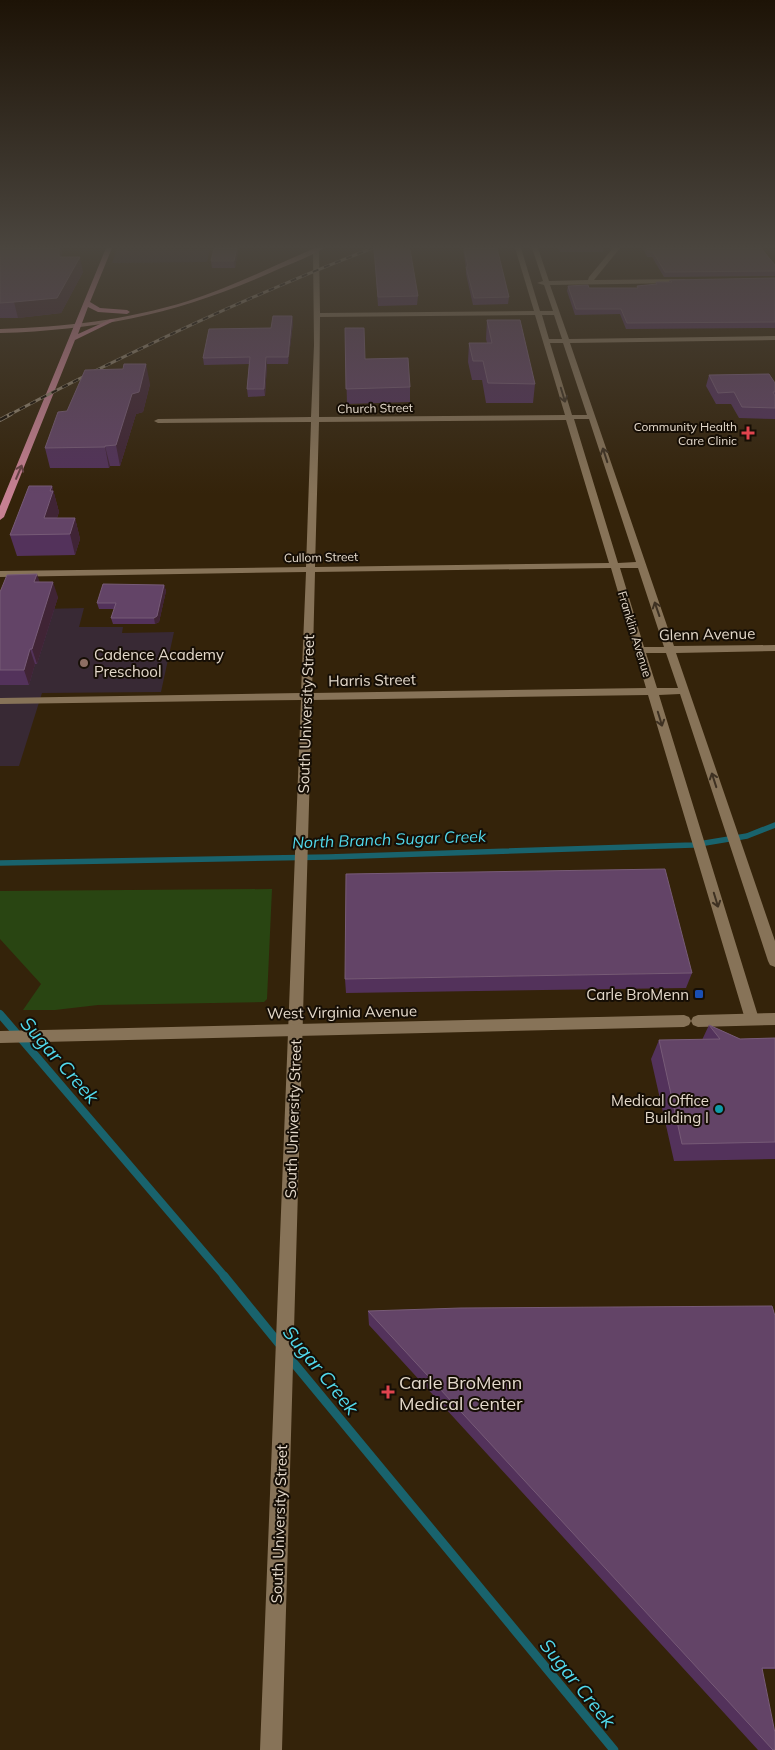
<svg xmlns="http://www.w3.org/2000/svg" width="775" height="1750" font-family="Mulish,sans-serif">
  <rect width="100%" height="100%" fill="#34230a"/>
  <path fill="#382934" d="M117 249V248L210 249 207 262 112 263Z
    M84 608 79 627H123L122 633 174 632 161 692 42 693 19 766H0V610Z"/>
  <path fill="#294512" d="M272 889 267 999 264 1002 98 1005 55 1010H23L41 984 0 939V891Z"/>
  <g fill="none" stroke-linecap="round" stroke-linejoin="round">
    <path stroke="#19636d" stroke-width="5.5" d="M0 863 329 857 693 845 747 836 775 825"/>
    <path stroke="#19636d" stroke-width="8" d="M0 1014 225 1277"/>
    <path stroke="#19636d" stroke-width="9" d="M224 1276 281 1346
      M288 1356 614 1750"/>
    <path fill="#877358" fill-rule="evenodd" d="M317 248 319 250 320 313 534 311 515 248H521L540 311H553L544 285 537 283 543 281 532 248H538L549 281 588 280 589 277 613 248H620L594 280 685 279 688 281 685 283 550 285 569 339 775 336V340L570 343 674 646 775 645V651L676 653 775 941V967L770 965 768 961 680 694 659 695 759 1019 757 1023 752 1025 747 1023 745 1019 648 695 312 700 282 1750H260L301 700 0 704V698L301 693 306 572 0 577V571L306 567 311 422 158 423 154 421 158 419 311 417 314 345 313 250ZM535 315 565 415 319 417 320 317ZM542 315H554L562 339H549ZM550 343H563L587 415H572ZM574 419H589L636 562 618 563ZM566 420 609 563 315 567 319 422ZM611 568 646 688 312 693 315 572ZM620 568H638L664 647H644ZM646 653H666L678 688H657Z"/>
    <path fill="#877358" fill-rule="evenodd" d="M775 1013V1025L698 1027 693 1025 691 1021 689 1025 684 1027 0 1043V1031L684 1015 689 1017 691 1021 693 1017 698 1015Z"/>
    <path fill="#a77975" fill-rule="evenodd" d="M315 248H324C308 258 289 264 272 272 180 313 100 330 0 333V329C64 327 127 320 188 301 232 287 273 266 315 248Z"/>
    <path fill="#c78092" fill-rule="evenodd" d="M106 248H112L90 302 100 308 127 310 130 312 127 314 98 312 88 307 78 334 111 319 116 320 75 340 4 517 0 520V506Z"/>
    <defs>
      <path id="rail-far1" d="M9 415C127 353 248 296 373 248"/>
      <path id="rail" d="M0 420 11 414"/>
    </defs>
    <use href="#rail-far1" stroke="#90826e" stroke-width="3"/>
    <use href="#rail" stroke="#90826e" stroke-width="4"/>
    <use href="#rail-far1" stroke="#160e05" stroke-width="2" stroke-dasharray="6" stroke-linecap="butt"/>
    <use href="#rail" stroke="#160e05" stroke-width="2.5" stroke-dasharray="8" stroke-linecap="butt"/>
  </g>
  <path fill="#53325b" d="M0 248H62V257L83 272 61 313 18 318H0Z
    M463 248H497L509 297 508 304 473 305 466 274V268Z
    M558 248H603V252H560Z
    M643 248H761L775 265V276L664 277 652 257H647Z
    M374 249 418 296 417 305 378 306Z
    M238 252 235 268H212L211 261Z
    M775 278V328L626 329 620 314 575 315 567 291 568 286 589 288H637V286L655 285 656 282H669L670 280Z
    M292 316 293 323 288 364H267L265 396 248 397 247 389 249 364 204 365 203 358 271 328Z
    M487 320 535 384 533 403H486L482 380H472L468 362 469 343H487L486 339Z
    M345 328 365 359 410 387V402L347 404Z
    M709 375 775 383V419L739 418 731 404H716L706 386Z
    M150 384 143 412 136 414 120 466H110L109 468H50L45 448 67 411Z
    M52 486 59 512 57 518H75L80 539 75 555 17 556 10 535Z
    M40 582 58 597 37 664H35L29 685H0V592Z
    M164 585 166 591 159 622 155 624H113L111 618 114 609H99L97 603Z
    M692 973 686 988 346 993 345 979Z
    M709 1025 740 1039 775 1038V1159L674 1161 651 1059 659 1040H702Z
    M368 1311 775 1316V1669H762L775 1750H758L369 1325Z"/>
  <path fill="#402435" d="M59 248H62V272L59 257Z
    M237 248H238V252L235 268 234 261Z
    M80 257 83 272 61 313 18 318 14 302Z
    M292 316 293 323 288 364V357Z
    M266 357 267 364 265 396 264 389Z
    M146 364 150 384 143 412 136 414 120 466 116 445 132 394Z
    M105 446 110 466 109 468 105 447Z
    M52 486 59 512 51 534 44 518Z
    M75 518 80 539 75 555 70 534Z
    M37 574 42 589 34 582Z
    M53 582 58 597 37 664 32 649Z
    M164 585 166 591 159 622 155 624 154 618Z
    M30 649 35 664 29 685 24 670Z"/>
  <path fill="#634467" stroke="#775b77" d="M0 248H59V257H80L57 298 14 302 0 303Z
    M214 248H237L234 261H211Z
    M464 248H497L509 297 474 298 466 267H468Z
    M646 248H761L775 265V271L665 272 653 252H648Z
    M374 249H410L418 296 378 297Z
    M775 278V322L627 323 621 309H576L568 286 588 285 589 288H638L637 286 657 284 656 282H672L670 280Z
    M273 316H292L288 357H266L264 389H247L250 357 203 358 209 329 271 328Z
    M487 320H520L535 384 488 383 483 361H473L469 343H492Z
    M345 328H364L365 359 408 358 410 387 346 389Z
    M124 364H146L139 392 132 394 116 445 105 446V447L45 448 58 412 67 411 85 370 123 369Z
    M769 374 775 383V392H773L775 396V408L742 407 734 392 718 393 709 375Z
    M29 486H52L50 491H53L44 518H75L70 534 10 535Z
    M37 574 34 582H53L32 649H30L24 670H0V592L7 575Z
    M103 584 164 585 157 616 154 618H111L116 603H97Z
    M665 869 692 973 345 979 346 874Z
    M709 1025 740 1039 775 1038V1142L682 1144 659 1040 720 1039Z
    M772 1306 775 1316V1668H762L775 1733V1750H773L368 1311 461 1308Z"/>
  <defs><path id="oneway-shaft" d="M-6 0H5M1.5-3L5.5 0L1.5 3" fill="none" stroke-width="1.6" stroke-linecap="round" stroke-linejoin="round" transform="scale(1.25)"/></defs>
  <g stroke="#3e3122">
    <use href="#oneway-shaft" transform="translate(563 395) rotate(73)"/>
    <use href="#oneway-shaft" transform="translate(605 455) rotate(-108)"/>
    <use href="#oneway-shaft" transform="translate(657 609) rotate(-109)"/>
    <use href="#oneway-shaft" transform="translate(660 719) rotate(73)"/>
    <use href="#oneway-shaft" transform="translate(714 780) rotate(-108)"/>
    <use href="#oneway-shaft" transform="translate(716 900) rotate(73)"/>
  </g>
  <use stroke="#664144" href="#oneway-shaft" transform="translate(19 472) rotate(-67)"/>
  <linearGradient id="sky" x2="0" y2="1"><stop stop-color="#1d1306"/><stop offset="0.5" stop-color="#4a453e"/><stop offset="1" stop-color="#4a453e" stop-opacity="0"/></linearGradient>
  <rect width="775" height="494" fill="url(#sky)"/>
  <g fill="#e0444e" stroke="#160e05" stroke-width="2">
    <path d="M745.5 425.5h5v5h5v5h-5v5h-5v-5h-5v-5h5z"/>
    <path d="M385.5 1384.5h5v5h5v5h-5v5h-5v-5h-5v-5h5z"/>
  </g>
  <circle fill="#8d6e63" stroke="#160e05" stroke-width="2" cx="84" cy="663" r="5"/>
  <rect fill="#1a4fb4" stroke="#160e05" stroke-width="2" x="694" y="989" width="10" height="10" rx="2.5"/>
  <circle fill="#0f9aa8" stroke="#160e05" stroke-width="2" cx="719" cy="1109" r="5"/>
  <g text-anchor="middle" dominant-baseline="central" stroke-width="4" stroke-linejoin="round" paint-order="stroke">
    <g font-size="12" fill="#e5dacc" stroke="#160e05">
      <text transform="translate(375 408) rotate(-1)">Church Street</text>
      <text transform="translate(321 557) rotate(-1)">Cullom Street</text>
      <text transform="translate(635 634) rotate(73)">Franklin Avenue</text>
    </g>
    <g font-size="12" fill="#e5dacc" stroke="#160e05" text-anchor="end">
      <text x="737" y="426">Community Health<tspan x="737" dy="14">Care Clinic</tspan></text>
    </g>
    <g font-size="15" fill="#e5dacc" stroke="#160e05">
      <text transform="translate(707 634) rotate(-1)">Glenn Avenue</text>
      <text transform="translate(372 680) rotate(-1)">Harris Street</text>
      <text transform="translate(306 714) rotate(-88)">South University Street</text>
      <text transform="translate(342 1012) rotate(-1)">West Virginia Avenue</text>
      <text transform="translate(293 1119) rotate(-88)">South University Street</text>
      <text transform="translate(279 1524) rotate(-88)">South University Street</text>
    </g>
    <g font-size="15" fill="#e5dacc" stroke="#160e05" text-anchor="end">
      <text x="94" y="654" text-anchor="start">Cadence Academy<tspan x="94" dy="17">Preschool</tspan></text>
      <text x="689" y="994">Carle BroMenn</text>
      <text x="709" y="1100">Medical Office<tspan x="709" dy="17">Building I</tspan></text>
    </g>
    <g font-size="16" font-style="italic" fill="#51d9ec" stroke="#160e05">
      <text transform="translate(389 839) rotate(-2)">North Branch Sugar Creek</text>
    </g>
    <g font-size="18" fill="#e5dacc" stroke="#160e05" text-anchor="start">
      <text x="399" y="1382">Carle BroMenn<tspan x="399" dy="21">Medical Center</tspan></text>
    </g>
    <g font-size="19" font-style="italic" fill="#51d9ec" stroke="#160e05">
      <text transform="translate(60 1060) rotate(49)">Sugar Creek</text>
      <text transform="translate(321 1370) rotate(51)">Sugar Creek</text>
      <text transform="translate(578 1683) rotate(51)">Sugar Creek</text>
    </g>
  </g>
</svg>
